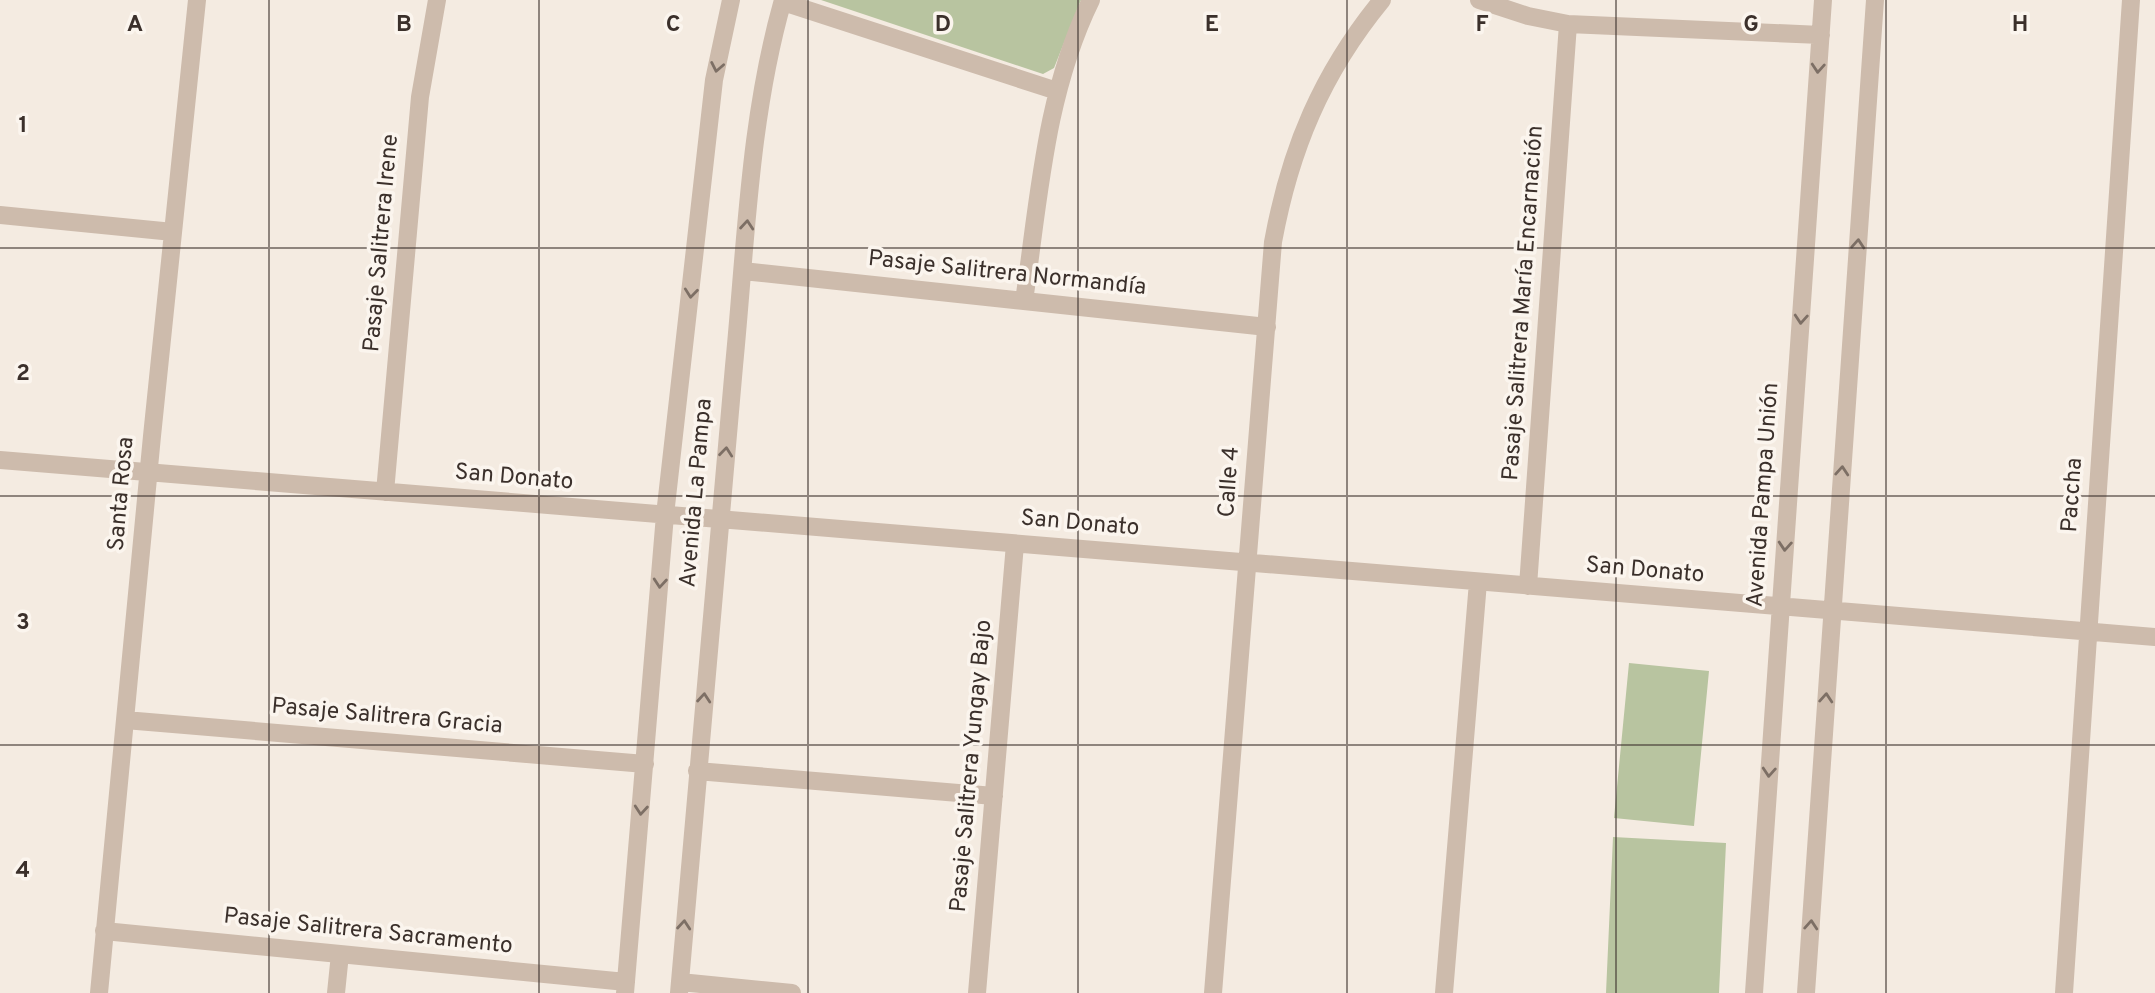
<svg xmlns="http://www.w3.org/2000/svg" width="2155" height="993" font-family="Overpass,sans-serif">
  <rect width="100%" height="100%" fill="#f4ebe1"/>
  <path fill="#b8c4a0" d="M821 0H1081L1054 68 1043 74Z
    M1629 663 1709 671 1694 826 1614 818Z
    M1613 837 1726 843 1719 993H1606Z"/>
  <g fill="none" stroke-linecap="round" stroke-linejoin="round">
    <path stroke="#cdbbac" stroke-width="18" d="M1479 0 1528 16 1568 24 1821 35
      M783 2 1057 91
      M0 215 173 232
      M743 271 1267 327
      M1024 301C1039 199 1045 94 1091 0
      M0 460 2155 637
      M385 492 420 97 437 0
      M1528 586 1568 24
      M125 720 645 764
      M697 771 994 796
      M104 931 626 982
      M680 982 792 993
      M99 993 152 436 197 0
      M336 993 340 954
      M625 993 665 515 714 80 731 0
      M679 993C696 784 714 575 734 366 746 244 749 119 783 0
      M977 993 1015 544
      M1213 993 1273 242C1290 149 1322 73 1382 0
      M1444 993 1478 582
      M1754 993 1823 0
      M1806 993 1875 0
      M2064 993 2131 0"/>
  </g>
  <defs><path id="oneway-chevron" d="M-2-3.5L2.5 0L-2 3.5" fill="none" stroke-width="1.6" stroke-linecap="round" stroke-linejoin="round" transform="scale(1.75)"/></defs>
  <g stroke="#7d6f65">
    <use href="#oneway-chevron" transform="translate(717 67) rotate(101)"/>
    <use href="#oneway-chevron" transform="translate(1818 68) rotate(94)"/>
    <use href="#oneway-chevron" transform="translate(747 225) rotate(-85)"/>
    <use href="#oneway-chevron" transform="translate(1858 244) rotate(-86)"/>
    <use href="#oneway-chevron" transform="translate(691 293) rotate(96)"/>
    <use href="#oneway-chevron" transform="translate(1801 319) rotate(94)"/>
    <use href="#oneway-chevron" transform="translate(726 452) rotate(-84)"/>
    <use href="#oneway-chevron" transform="translate(1842 471) rotate(-86)"/>
    <use href="#oneway-chevron" transform="translate(1785 546) rotate(94)"/>
    <use href="#oneway-chevron" transform="translate(660 583) rotate(95)"/>
    <use href="#oneway-chevron" transform="translate(704 698) rotate(-85)"/>
    <use href="#oneway-chevron" transform="translate(1826 698) rotate(-86)"/>
    <use href="#oneway-chevron" transform="translate(1769 772) rotate(94)"/>
    <use href="#oneway-chevron" transform="translate(641 810) rotate(95)"/>
    <use href="#oneway-chevron" transform="translate(684 925) rotate(-85)"/>
    <use href="#oneway-chevron" transform="translate(1811 925) rotate(-86)"/>
  </g>
  <path fill="none" stroke="#3b302b" stroke-width="2" stroke-opacity="0.55" d="M269 0V993M539 0V993M808 0V993M1078 0V993M1347 0V993M1616 0V993M1886 0V993M0 248H2155M0 496H2155M0 745H2155"/>
  <g text-anchor="middle" dominant-baseline="central" stroke-width="7" stroke-linejoin="round" paint-order="stroke">
    <g font-size="23" fill="#3b302b" stroke="#fbf5ee">
      <text transform="translate(382 243) rotate(-85)">Pasaje Salitrera Irene</text>
      <text transform="translate(1007 274) rotate(6)">Pasaje Salitrera Normandía</text>
      <text transform="translate(1524 303) rotate(-86)">Pasaje Salitrera María Encarnación</text>
      <text transform="translate(514 478) rotate(5)">San Donato</text>
      <text transform="translate(1230 482) rotate(-86)">Calle 4</text>
      <text transform="translate(697 493) rotate(-85)">Avenida La Pampa</text>
      <text transform="translate(122 494) rotate(-85)">Santa Rosa</text>
      <text transform="translate(1764 495) rotate(-86)">Avenida Pampa Unión</text>
      <text transform="translate(2073 495) rotate(-86)">Paccha</text>
      <text transform="translate(1080 524) rotate(5)">San Donato</text>
      <text transform="translate(1645 571) rotate(5)">San Donato</text>
      <text transform="translate(387 717) rotate(5)">Pasaje Salitrera Gracia</text>
      <text transform="translate(972 766) rotate(-85)">Pasaje Salitrera Yungay Bajo</text>
      <text transform="translate(368 932) rotate(6)">Pasaje Salitrera Sacramento</text>
    </g>
  </g>
  <g font-size="23" text-anchor="middle" font-weight="bold" fill="#3b302b" stroke="#fbf5ee" stroke-width="7" stroke-linejoin="round" paint-order="stroke">
    <text x="135" y="31">A</text>
    <text x="404" y="31">B</text>
    <text x="673" y="31">C</text>
    <text x="943" y="31">D</text>
    <text x="1212" y="31">E</text>
    <text x="1482" y="31">F</text>
    <text x="1751" y="31">G</text>
    <text x="2020" y="31">H</text>
    <text x="23" y="132">1</text>
    <text x="23" y="380">2</text>
    <text x="23" y="629">3</text>
    <text x="23" y="877">4</text>
  </g>
</svg>
